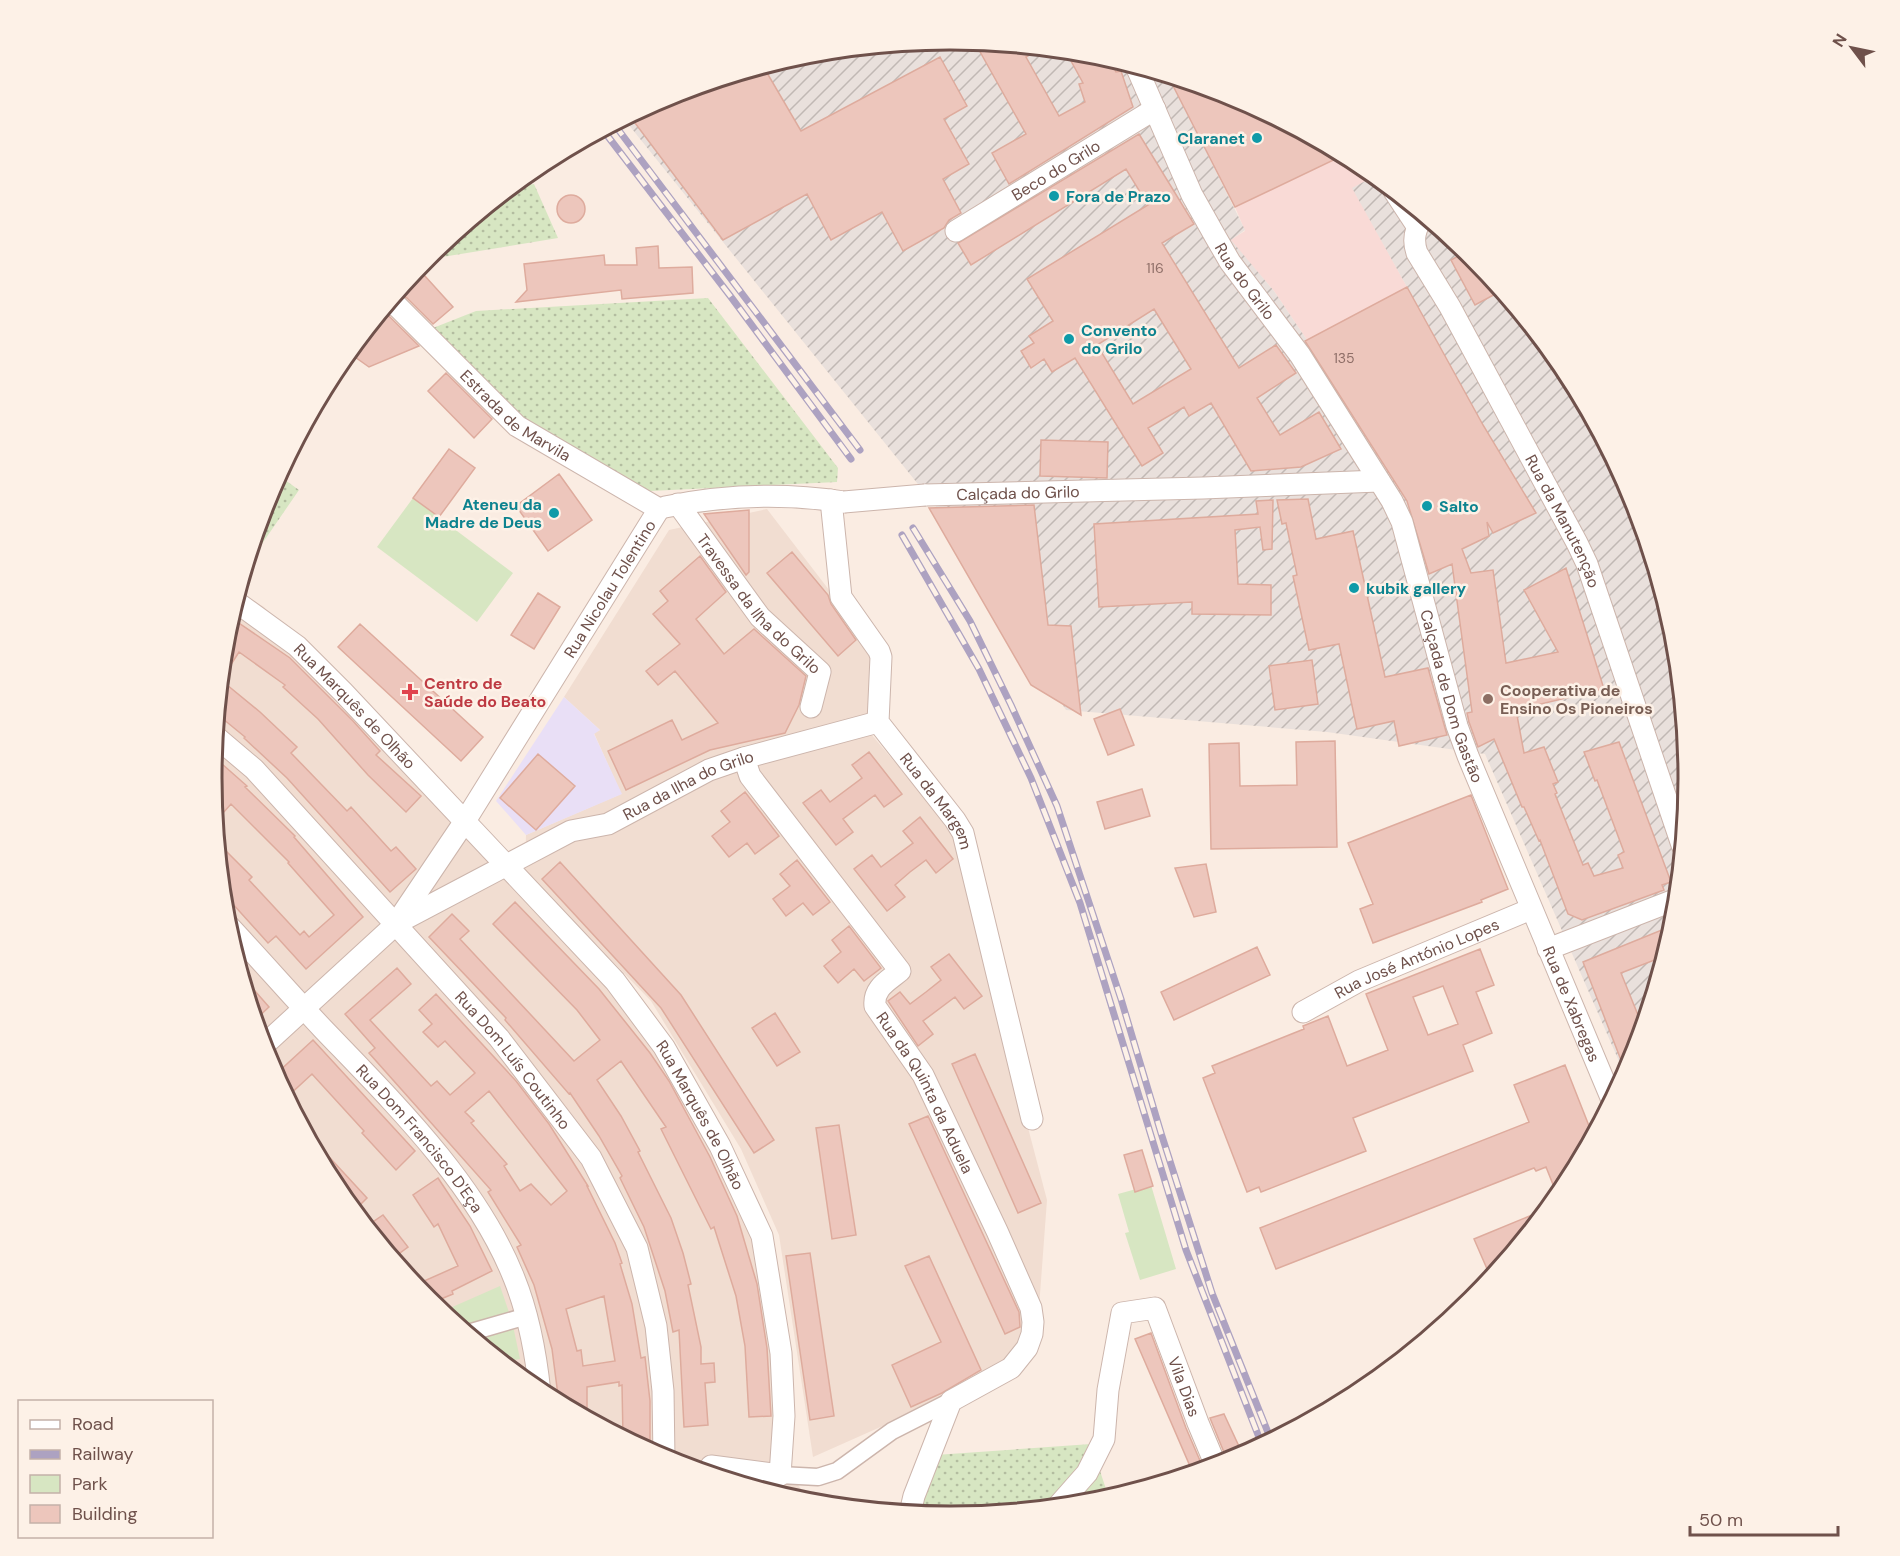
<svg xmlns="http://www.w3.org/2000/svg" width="1900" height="1556" font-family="'DM Sans',sans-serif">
  <defs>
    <pattern id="industrial-furrows" width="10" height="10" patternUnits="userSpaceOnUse" patternTransform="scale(1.5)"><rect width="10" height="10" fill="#e9e0dc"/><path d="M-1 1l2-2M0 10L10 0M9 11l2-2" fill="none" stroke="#c1b8b4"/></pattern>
    <pattern id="garden-dots" width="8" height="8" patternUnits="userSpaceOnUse" patternTransform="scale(1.5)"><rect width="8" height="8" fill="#d7e6c2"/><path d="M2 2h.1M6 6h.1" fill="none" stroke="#b3bda0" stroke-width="1.8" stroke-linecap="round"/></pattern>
  </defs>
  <rect width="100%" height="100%" fill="#faece2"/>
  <path fill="#f1ddd1" d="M767 509 875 650 871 734 958 837 981 949 1047 1200 1038 1321 1004 1372 813 1457 779 1235 741 1149 651 1001 525 871 526 835 621 794 594 733 600 730 564 697 669 530Z
    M238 591 264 607 485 856 611 990 693 1104 752 1237 773 1336 775 1454 801 1489V1501L667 1461 539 1392 427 1300 335 1188 267 1060 225 922 211 778 225 634Z"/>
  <path fill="#f9dad6" d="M1169 76 1233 95 1361 164 1375 176 1353 188 1407 287 1307 340 1274 291 1230 240 1245 231 1235 207Z"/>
  <path fill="url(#industrial-furrows)" d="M950 39 1095 53 1169 76 1245 230 1231 240 1274 291 1307 340 1407 287 1352 188 1375 176 1473 256 1565 368 1633 496 1675 634 1689 778 1675 922 1633 1061 1625 1075 1485 754 1327 732 1066 710 938 509 624 119 668 95 806 53Z"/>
  <path fill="#e9dff6" d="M564 697 600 730 594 734 622 794 526 835 496 801Z"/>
  <path fill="#d7e6c2" d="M413 498 513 573 477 622 377 547Z
    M1151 1185 1176 1269 1140 1280 1125 1233 1129 1232 1118 1194Z
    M500 1286 512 1321 520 1359 503 1362 441 1312Z"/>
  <path fill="url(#garden-dots)" d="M518 181 522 186 534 184 558 238 424 260Z
    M708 298 838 468 837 482 650 491 513 414 433 328 476 311Z
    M278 475 299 490 246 567 267 495Z
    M1091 1444 1109 1498 1094 1503 950 1517 901 1512 921 1456Z"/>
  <path fill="#edc6bc" stroke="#deab9d" stroke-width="1.5" fill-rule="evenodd" d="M974 41 1041 48 1026 57 1059 116 1085 102 1079 84 1083 83 1065 50 1095 53 1108 57 1116 72 1121 71 1133 107 1009 184 992 153 1026 134Z
    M940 57 967 106 944 119 969 164 943 179 961 213 949 220 944 228 903 251 882 212 831 240 807 194 723 240 629 115 668 95 763 66 801 131Z
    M1168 76 1233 95 1344 155 1235 207Z
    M1139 134 1194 224 1162 243 1239 368 1276 345 1296 373 1257 398 1280 435 1319 412 1341 449 1301 467 1251 471 1211 403 1189 416 1184 407 1148 428 1163 453 1142 466 1075 358 1052 372 1044 359 1031 368 1021 351 1034 343 1029 336 1053 321 1027 279 1148 205 1126 169 971 265 958 243ZM1154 309 1191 369 1133 404 1097 345Z
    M557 209a14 14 0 1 1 28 0a14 14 0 1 1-28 0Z
    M658 246 659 268 692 267 693 293 622 299 621 290 516 302 527 290 524 264 604 255 605 265H637L636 248Z
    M1467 251 1501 291 1475 305 1451 260Z
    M415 270 425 276 453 307 433 324 407 298 397 292Z
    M1407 287 1483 425 1536 513 1493 533 1487 522 1489 536 1462 549 1471 573 1493 570 1506 663 1558 652 1524 590 1566 568 1604 689 1516 710 1524 753 1544 747 1558 782 1553 784 1557 793 1555 794 1583 865 1588 863 1594 876 1623 868 1618 855 1624 852 1597 780 1595 781 1584 752 1619 742 1671 882 1662 885 1664 890 1582 920 1568 914 1540 840 1539 841 1524 807H1522L1494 739 1478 747 1469 722 1467 713 1472 712 1452 564 1429 574 1407 501 1305 341Z
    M381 312 390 317 419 346 369 367 348 352Z
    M446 373 492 419 474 438 428 391Z
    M1041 440 1108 442 1107 478 1040 476Z
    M449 449 475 468 439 517 413 498Z
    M559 474 592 520 548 551 516 506Z
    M1308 499 1316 539 1353 531 1385 677 1428 668 1447 735 1399 746 1394 721 1357 729 1339 644 1309 650 1293 576 1297 575 1286 523 1282 524 1277 500Z
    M1273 500 1272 549 1263 550 1260 527 1235 530 1238 584 1271 585V615L1192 614V602L1099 607 1094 524 1258 514 1256 501Z
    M1034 505 1048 625 1071 626 1081 715 1031 685 929 508Z
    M749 510V572L746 575 704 514Z
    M792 552 828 595 831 604 856 640 838 656 767 573Z
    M700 556 726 592 696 619 724 654 754 629 806 676 799 705 785 733 710 750 626 790 608 751 672 720 682 740 718 723 675 671 658 685 646 671 680 644 653 614 668 601 660 591Z
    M538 593 560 607 534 649 511 635Z
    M230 617 290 658 353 721 380 751 376 755 421 796 406 812 368 775 318 719 283 687 285 685 239 652 221 680 225 633Z
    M360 624 483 737 461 761 338 647Z
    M1312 660 1318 704 1275 710 1269 666Z
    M221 680 260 712 297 747 291 753 347 811 351 807 391 851 396 847 416 869 390 892 287 778 244 738 245 737 217 714Z
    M1120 709 1134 745 1108 755 1094 719Z
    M1335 741 1337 847 1211 849 1209 744 1239 743 1240 786 1297 785 1296 742Z
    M869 752 902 794 884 807 875 795 843 819 853 832 836 845 803 803 821 790 830 802 862 778 852 765Z
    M538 754 575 786 536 830 500 798Z
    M222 764 247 786 245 787 295 836 294 837 363 917 306 969 276 936 268 943 222 892 217 842 252 877 249 880 300 935 304 931 309 937 334 915 288 863 289 862 231 804 215 822 211 777Z
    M1142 789 1150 816 1105 829 1097 802Z
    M745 792 779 836 755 854 747 843 729 857 712 836 730 822 721 811Z
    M1471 795 1508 889 1481 900 1482 902 1373 943 1360 909 1373 904 1348 843Z
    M920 817 953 859 936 873 926 860 910 872 895 885 905 897 887 911 854 869 872 855 881 867 913 843 903 831Z
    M797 860 830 902 813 915 803 903 786 916 773 899 790 886 780 874Z
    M560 862 681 995 774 1140 754 1153 661 1008 542 879Z
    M1206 864 1216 912 1194 917 1175 868Z
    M515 902 599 989 650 1053 669 1081 710 1157 737 1216 757 1284 767 1348 771 1416 749 1417 745 1346 736 1296 714 1227 711 1229 661 1129 666 1127 621 1061 597 1080 621 1116 640 1151 638 1152 671 1218 683 1253 691 1284 688 1285 701 1347V1364L714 1363 715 1382 705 1383 708 1425 684 1427 679 1330 673 1332 665 1291 644 1227 620 1178 622 1176 599 1136 570 1093 569 1094 505 1020 506 1018 429 937 452 914 469 931 460 939 574 1061 600 1040 577 1010 493 924Z
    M1674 925 1665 956 1621 973 1638 1015 1648 1012 1633 1061 1626 1073 1583 962Z
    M849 926 881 968 864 981 854 969 838 983 824 966 841 952 832 940Z
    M1257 947 1270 975 1174 1020 1161 992Z
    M1480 949 1494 985 1476 992 1492 1033 1463 1045 1473 1071 1353 1118 1366 1151 1261 1192 1259 1187 1247 1192 1203 1078 1215 1073 1212 1066 1304 1029 1303 1026 1328 1016 1347 1066 1388 1050 1366 994ZM1443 986 1458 1024 1428 1035 1413 997Z
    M949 954 982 996 964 1009 955 997 923 1021 933 1034 918 1046 888 1001 900 992 910 1004 926 992 941 980 931 967Z
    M397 968 411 984 370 1020 431 1086 437 1081 450 1095 475 1073 445 1041 438 1047 423 1032 432 1024 419 1010 436 994 516 1081 549 1124 588 1186H587L615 1243 622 1263 620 1264 632 1304 641 1358 645 1357 650 1401V1452L623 1437 622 1385 619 1386V1382L587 1387V1418L559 1403 552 1349 534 1285 517 1247 521 1245 488 1192 491 1190 369 1053 375 1048 345 1014ZM489 1091 567 1191 551 1205 531 1184 520 1191 504 1166 507 1164 471 1123 474 1121 465 1112ZM604 1296 615 1361 583 1366 581 1350 577 1351 566 1309Z
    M242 976 269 1007 255 1020 252 1009Z
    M775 1013 800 1052 777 1066 752 1028Z
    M313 1040 415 1151 396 1170 362 1133 364 1131 312 1074 287 1097 275 1075Z
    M975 1054 1041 1203 1018 1213 952 1064Z
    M1565 1065 1593 1136 1564 1189 1558 1197 1546 1167 1536 1171 1534 1168 1276 1269 1260 1228 1529 1122 1514 1085Z
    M928 1116 1019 1312 1020 1327 1005 1334 909 1124Z
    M839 1125 856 1235 832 1239 816 1128Z
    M319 1146 367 1198 354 1211 335 1188 314 1149Z
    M1142 1150 1153 1186 1135 1192 1124 1155Z
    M438 1178 470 1226 492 1271 452 1291 453 1294 431 1303 415 1285 458 1266 438 1224 434 1227 413 1195Z
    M1549 1208 1491 1278 1474 1239Z
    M383 1215 408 1247 393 1258 367 1226Z
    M810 1253 834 1416 810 1420 786 1256Z
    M929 1256 981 1370 942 1393 911 1407 892 1365 941 1342 905 1266Z
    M1151 1333 1186 1428 1204 1470 1193 1473 1135 1339Z
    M1224 1414 1243 1455 1228 1462 1210 1418Z"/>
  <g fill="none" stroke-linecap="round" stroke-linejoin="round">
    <defs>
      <path id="pedestrian" d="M468 1333 527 1316
        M780 1475 818 1477 837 1471 892 1431 951 1401"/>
      <g id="minor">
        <path id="s1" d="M1136 66 1192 195 1215 236 1230 262 1300 355 1392 501 1402 522 1457 726 1468 756 1612 1100"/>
        <path d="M1394 191 1417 226"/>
        <path id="s2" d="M1424 216C1415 228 1412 239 1417 253L1450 307 1577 543 1587 564 1682 845"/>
        <path id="s3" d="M956 231 1155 109"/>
        <path id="s4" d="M389 302 398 307 517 426 659 509"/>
        <path id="s5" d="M925 495 1203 488 1379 481"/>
        <path id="s6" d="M831 500 841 597 879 651 881 657 878 722 955 820 963 833 1032 1119"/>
        <path id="s7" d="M678 504 760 617 820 672 811 707"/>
        <path d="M665 507C723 495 785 493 844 502"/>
        <path id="s8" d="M235 601 297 646 343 692 615 981 664 1047 720 1146 762 1236 781 1353 784 1416 780 1475 711 1466 708 1473"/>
        <path id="s9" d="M215 736 254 769 499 1038 591 1158 637 1248 656 1326 663 1391 664 1459"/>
        <path id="s10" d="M744 758 750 776 900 971C888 981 873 988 875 1006L923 1075 997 1231 1031 1308 1033 1322 1032 1334 1027 1348 1011 1368 951 1401 914 1496 910 1513"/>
        <path id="s11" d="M226 923C259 958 291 995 324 1030 393 1102 477 1184 514 1278 529 1315 536 1354 540 1393"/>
        <path id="s12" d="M397 923 571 831 608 824 709 770 744 758 878 722"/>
        <path d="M1548 949 1677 899"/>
        <path id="s13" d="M1303 1012 1359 981 1531 909"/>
        <path id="s14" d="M263 1046 395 925 465 821 659 509"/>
        <path id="s15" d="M1057 1507 1087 1473 1104 1439 1108 1390 1122 1313 1155 1308 1198 1423 1216 1466"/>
      </g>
    </defs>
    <use href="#pedestrian" stroke="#ccb5ac" stroke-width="19"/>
    <use href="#minor" stroke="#ccb5ac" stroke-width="23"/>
    <use href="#pedestrian" stroke="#fff" stroke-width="16"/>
    <use href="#minor" stroke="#fff" stroke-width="21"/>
    <defs>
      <path id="rail" d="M614 124 860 450
        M603 130 731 297 851 459
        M913 528 970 621 1011 705 1057 806 1121 999 1161 1133 1212 1293 1271 1440
        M902 535 979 669 1031 778 1080 903 1186 1250 1262 1445"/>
    </defs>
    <use href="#rail" stroke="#ada2c1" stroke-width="7"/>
    <use href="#rail" stroke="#fdf1e7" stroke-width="4.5" stroke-dasharray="14" stroke-linecap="butt"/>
    <defs>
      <path id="minor-bridge" d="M844 502 925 495"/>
    </defs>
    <use href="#minor-bridge" stroke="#ccb5ac" stroke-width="23" stroke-linecap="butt"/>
    <use href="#minor-bridge" stroke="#fff" stroke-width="21"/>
  </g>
  <g fill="#0f9aa8" stroke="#fdf1e7" stroke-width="2">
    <circle cx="1257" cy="138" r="6"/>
    <circle cx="1054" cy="196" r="6"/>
    <circle cx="1069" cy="339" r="6"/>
    <circle cx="1427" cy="506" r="6"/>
    <circle cx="554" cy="513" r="6"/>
    <circle cx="1354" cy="588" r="6"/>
  </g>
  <path fill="#e0444e" stroke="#fdf1e7" stroke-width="2" d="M407 683h6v6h6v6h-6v6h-6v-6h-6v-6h6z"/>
  <circle fill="#8d6e63" stroke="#fdf1e7" stroke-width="2" cx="1488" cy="699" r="6"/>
  <g text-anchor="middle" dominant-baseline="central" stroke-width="5" stroke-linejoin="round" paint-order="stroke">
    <g font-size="14" fill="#8e6e67">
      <text x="1155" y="268">116</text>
      <text x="1344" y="358">135</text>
    </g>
    <g font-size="16" font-weight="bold" fill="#0d838f" stroke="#fdf1e7" text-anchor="start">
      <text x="1245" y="138" text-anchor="end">Claranet</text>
      <text x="1066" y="196">Fora de Prazo</text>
      <text x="1081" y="330">Convento<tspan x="1081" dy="18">do Grilo</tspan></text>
      <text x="542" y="504" text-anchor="end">Ateneu da<tspan x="542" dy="18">Madre de Deus</tspan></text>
      <text x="1439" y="506">Salto</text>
      <text x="1366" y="588">kubik gallery</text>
    </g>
    <g font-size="16" fill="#6f514b" stroke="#fdf1e7">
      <text stroke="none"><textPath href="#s3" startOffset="117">Beco do Grilo</textPath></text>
      <text stroke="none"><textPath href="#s1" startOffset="242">Rua do Grilo</textPath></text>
      <text stroke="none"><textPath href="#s4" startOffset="171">Estrada de Marvila</textPath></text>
      <text stroke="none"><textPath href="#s5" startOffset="93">Calçada do Grilo</textPath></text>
      <text stroke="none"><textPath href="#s2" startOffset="345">Rua da Manutenção</textPath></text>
      <text stroke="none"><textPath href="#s14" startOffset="578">Rua Nicolau Tolentino</textPath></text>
      <text stroke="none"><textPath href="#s7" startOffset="129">Travessa da Ilha do Grilo</textPath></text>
      <text stroke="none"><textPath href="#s1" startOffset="711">Calçada de Dom Gastão</textPath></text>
      <text stroke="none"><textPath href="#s8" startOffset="160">Rua Marquês de Olhão</textPath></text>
      <text stroke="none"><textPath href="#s12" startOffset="324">Rua da Ilha do Grilo</textPath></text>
      <text stroke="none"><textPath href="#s6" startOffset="334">Rua da Margem</textPath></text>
      <text stroke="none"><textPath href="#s13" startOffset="126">Rua José António Lopes</textPath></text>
      <text stroke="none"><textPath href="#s1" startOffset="1042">Rua de Xabregas</textPath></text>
      <text stroke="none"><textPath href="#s9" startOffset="441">Rua Dom Luís Coutinho</textPath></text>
      <text stroke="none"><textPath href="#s10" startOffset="411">Rua da Quinta da Aduela</textPath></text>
      <text stroke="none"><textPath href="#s8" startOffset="698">Rua Marquês de Olhão</textPath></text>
      <text stroke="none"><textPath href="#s11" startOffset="290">Rua Dom Francisco D'Eça</textPath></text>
      <text stroke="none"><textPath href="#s15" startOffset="328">Vila Dias</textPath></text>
    </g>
    <g font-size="16" font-weight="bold" fill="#be3a42" stroke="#fdf1e7" text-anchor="start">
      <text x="424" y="683">Centro de<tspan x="424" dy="18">Saúde do Beato</tspan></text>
    </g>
    <g font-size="16" font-weight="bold" fill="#785e54" stroke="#fdf1e7" text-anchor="start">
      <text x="1500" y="690">Cooperativa de<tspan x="1500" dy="18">Ensino Os Pioneiros</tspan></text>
    </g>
  </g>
  <path d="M0 0H1900V1556H0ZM222 778a728 728 0 1 1 1456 0a728 728 0 1 1-1456 0Z" fill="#fdf1e7" fill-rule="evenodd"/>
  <path fill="none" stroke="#6f514b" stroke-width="3" d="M222 778a728 728 0 1 1 1456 0a728 728 0 1 1-1456 0Z"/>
  <rect x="18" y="1400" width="195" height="138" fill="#fdf1e7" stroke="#c4b1a9" stroke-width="1.5"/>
  <rect x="30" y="1420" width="30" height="9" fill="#ffffff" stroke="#c4b1a9" stroke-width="1.5"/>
  <text x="72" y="1430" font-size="18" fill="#6f514b">Road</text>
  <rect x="30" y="1450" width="30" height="9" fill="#ada2c1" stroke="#c4b1a9" stroke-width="1.5"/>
  <text x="72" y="1460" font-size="18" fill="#6f514b">Railway</text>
  <rect x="30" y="1475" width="30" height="18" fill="#d7e6c2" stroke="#c4b1a9" stroke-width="1.5"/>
  <text x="72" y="1490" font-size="18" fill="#6f514b">Park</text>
  <rect x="30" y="1505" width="30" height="18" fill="#edc6bc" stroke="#c4b1a9" stroke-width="1.5"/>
  <text x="72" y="1520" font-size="18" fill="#6f514b">Building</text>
  <g transform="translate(1852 48) rotate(302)" stroke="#fdf1e7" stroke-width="4.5" paint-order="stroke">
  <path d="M0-4.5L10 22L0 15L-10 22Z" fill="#6f514b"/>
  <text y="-9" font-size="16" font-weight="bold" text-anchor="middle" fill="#6f514b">N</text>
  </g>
  <path d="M1690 1526v9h148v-9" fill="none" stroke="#6f514b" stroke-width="3"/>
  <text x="1699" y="1526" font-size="18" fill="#6f514b" stroke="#fdf1e7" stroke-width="4.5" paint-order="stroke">50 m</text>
</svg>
